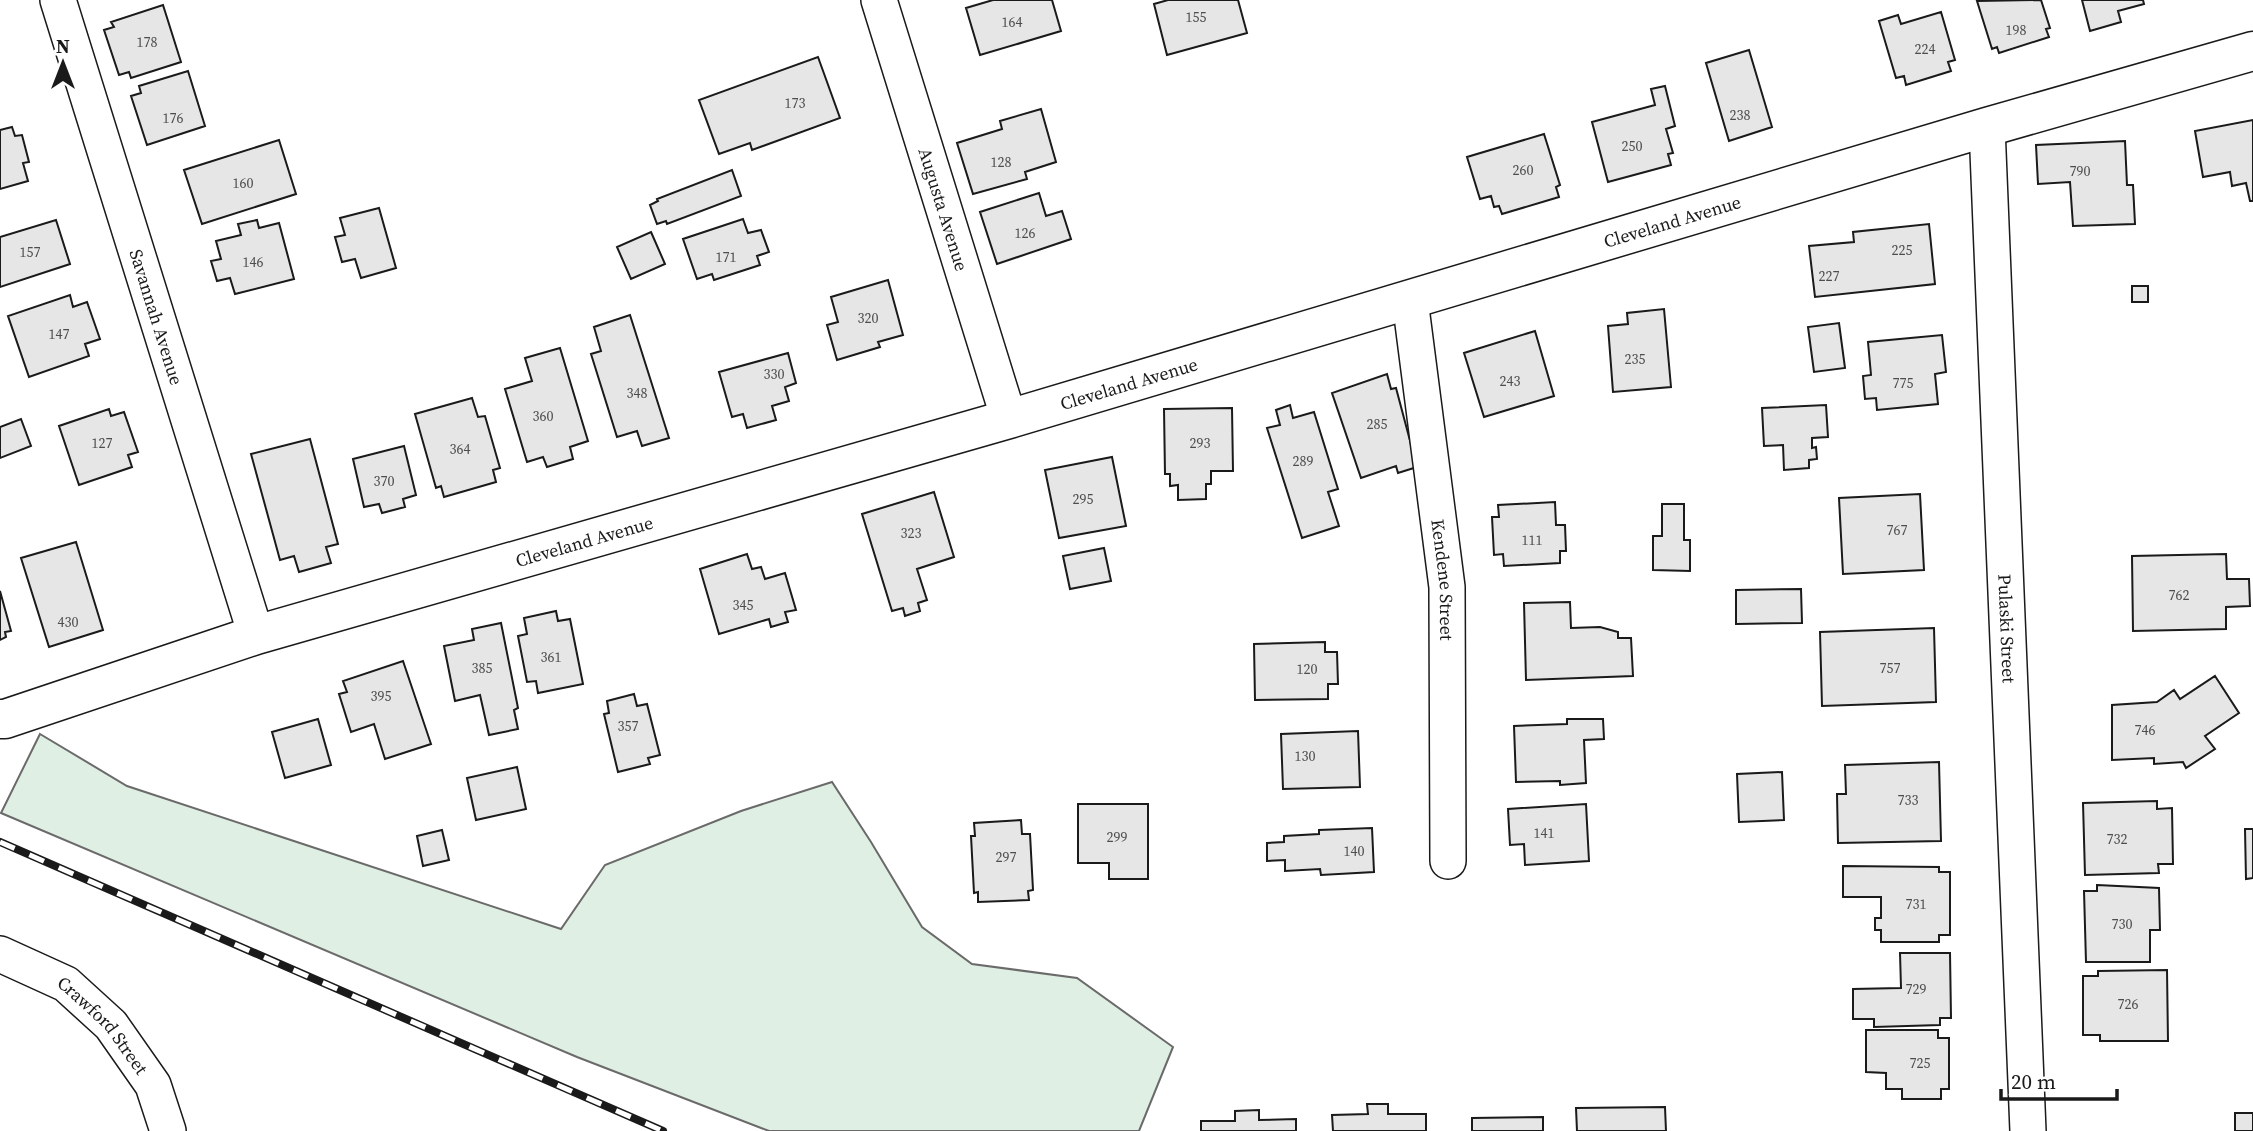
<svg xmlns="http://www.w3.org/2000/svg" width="2253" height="1131" font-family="'Source Serif 4',serif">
  <rect width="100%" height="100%" fill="#fff"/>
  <path fill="#e0efe3" stroke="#6a6a6a" stroke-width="2" d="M40 734 127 786 561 929 605 865 741 811 832 782 871 842 922 927 972 964 1077 978 1173 1047 1139 1131H769L577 1057 1 813Z"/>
  <path fill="#e6e6e6" stroke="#1a1a1a" stroke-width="2" d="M993 0H1052L1061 31 980 55 966 8Z
    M1168 0H1238L1247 33 1167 55 1154 4Z
    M2041 0 2050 28 2046 29 2049 37 1999 53 1997 47 1992 49 1977 1Z
    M2082 0H2143L2144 4 2118 11 2121 22 2090 31Z
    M163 5 181 62 131 78 129 72 119 75 104 30 114 27 111 22Z
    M1941 12 1955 60 1948 62 1951 71 1906 85 1904 76 1896 78 1879 21 1898 15 1901 24Z
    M1749 50 1772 127 1729 141 1706 63Z
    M818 57 840 118 752 150 750 143 719 154 699 100Z
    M188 71 205 126 147 145 131 96 141 93 139 86Z
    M1665 86 1675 126 1666 129 1673 153 1668 154 1671 165 1608 182 1592 122 1655 105 1651 89Z
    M1041 109 1056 162 1025 172 1027 179 973 194 957 143 1002 129 1000 121Z
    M2253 120V201H2250L2246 183 2232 186 2230 172 2203 177 2195 131Z
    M12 127 15 136 22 135 29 162 23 163 28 181 0 189V130Z
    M1544 134 1560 185 1556 187 1559 197 1502 214 1499 206 1494 207 1491 196 1480 199 1467 157Z
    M279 140 296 194 202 224 184 170Z
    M2125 141 2127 185H2133L2135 224 2073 226 2070 182 2038 184 2036 145Z
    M732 170 741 196 667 224 666 221 657 224 650 205 658 201 657 199Z
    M1039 193 1046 216 1062 211 1071 239 997 264 980 212Z
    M379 208 396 268 361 278 355 259 342 262 335 237 345 235 340 218Z
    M743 219 748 233 761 230 769 252 757 256 760 265 714 280 712 274 697 279 683 239Z
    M56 220 70 264 0 287V237Z
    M257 220 259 228 279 223 294 279 235 294 230 278 217 281 211 261 221 259 216 241 241 235 238 224Z
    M1929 224 1935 284 1815 297 1809 246 1854 242 1853 232Z
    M651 232 665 264 631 279 617 247Z
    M888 280 903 335 878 342 880 347 837 360 827 325 838 322 831 297Z
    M2132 286H2148V302H2132Z
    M70 295 73 307 87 302 100 339 85 344 89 356 29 377 8 316Z
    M1664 309 1671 387 1613 392 1608 326 1628 324 1627 313Z
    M630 315 669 438 642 446 637 431 617 437 591 354 601 351 594 327Z
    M1839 323 1845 368 1814 372 1808 327Z
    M1535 331 1554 396 1484 417 1464 353Z
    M1942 335 1946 372 1935 374 1938 404 1877 410 1876 398 1865 399 1863 376 1871 375 1868 342Z
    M560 348 588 441 570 447 573 459 547 467 543 457 527 462 505 389 532 381 525 358Z
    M788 353 796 383 785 387 789 401 772 406 776 420 747 428 743 414 732 417 719 372Z
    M1387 374 1391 389 1396 388 1417 467 1398 473 1396 466 1361 478 1332 393Z
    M472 398 478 417 485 416 500 468 493 470 496 482 444 497 441 486 436 488 415 414Z
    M1290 405 1293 418 1314 412 1338 489 1328 492 1339 526 1302 538 1267 428 1280 425 1276 410Z
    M1826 405 1828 437 1812 438V448L1816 447 1817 459 1809 460V468L1784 470 1783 445 1764 446 1762 408Z
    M1232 408 1233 471H1211V484H1206V499L1178 500V485L1170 486V474H1165L1164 409Z
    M109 409 111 416 124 412 138 452 128 455 132 467 79 485 59 426Z
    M21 419 31 446 0 458V427Z
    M310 439 338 544 326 547 331 563 299 572 294 556 280 560 251 454Z
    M404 446 416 495 403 499 405 507 382 513 379 504 364 507 353 459Z
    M1112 457 1126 526 1059 538 1045 470Z
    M934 492 954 557 917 569 927 600 918 603 920 611 905 616 903 608 892 611 862 514Z
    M1920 494 1924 570 1843 574 1839 498Z
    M1555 502 1556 525H1565L1566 551H1560V563L1504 566 1503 554 1494 555 1492 517H1499L1498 505Z
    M1662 504H1684V540H1690V571L1653 570V536H1662Z
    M76 542 103 630 49 647 21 558Z
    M1104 548 1111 581 1070 589 1063 556Z
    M747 554 752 569 761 567 765 579 785 573 796 610 785 612 788 622 771 627 769 619 719 634 700 569Z
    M2226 554 2227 579H2249L2250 606 2226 607V629L2133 631 2132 556Z
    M1801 589 1802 623 1736 624V590Z
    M0 591 11 631 5 632 6 637 0 640Z
    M1570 602 1571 628 1600 627 1618 632V638H1631L1633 676 1526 680 1524 603Z
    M556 611 558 621 570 619 583 684 538 693 536 681 527 682 518 636 527 634 524 618Z
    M501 623 518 708 514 710 518 729 489 735 480 695 455 701 444 646 474 640 472 629Z
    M1934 628 1936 702 1822 706 1820 632Z
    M1325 642V652H1337L1338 684H1328V699L1255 700 1254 644Z
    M403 661 431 744 385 759 374 724 351 732 339 694 347 692 343 681Z
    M2215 676 2239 713 2205 736 2215 749 2186 768 2183 762 2154 764V758L2112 760V705L2157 702 2174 690 2180 699Z
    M634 694 637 706 647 704 660 755 648 758 650 764 618 772 604 714 609 713 607 701Z
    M318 719 331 765 285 778 272 732Z
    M1567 719H1603L1604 739 1584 740 1586 783 1560 785V781L1516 782 1514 726 1567 724Z
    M1358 731 1360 787 1283 789 1281 734Z
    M1939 762 1941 841 1838 843 1837 794H1846L1845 765Z
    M517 767 526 809 476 820 467 778Z
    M1782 772 1784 820 1739 822 1737 774Z
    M2157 801V809L2172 808 2173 864H2158L2159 873 2085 875 2083 803Z
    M1078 804H1148V879H1109V863H1078Z
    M1586 804 1589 861 1525 865 1524 844 1510 845 1508 809Z
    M1021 820 1022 834H1030L1033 890 1028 891 1029 900 978 902V892L974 893 971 836H975L974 823Z
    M1372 828 1374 872 1321 875 1320 869 1285 871V860L1267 861V843L1284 842V836L1319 834V830Z
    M2245 829H2253V878L2246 879Z
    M442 830 449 860 423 866 417 836Z
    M1843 866 1939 867V872H1950V935H1939V942H1881V930H1875V918H1881V897H1843Z
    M2097 885 2159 888 2160 930H2150V962H2086L2084 891H2097Z
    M1900 953H1950L1951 1018H1940V1025L1874 1027V1019H1853V989L1901 988Z
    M2167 970 2168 1041H2100V1035H2083V976H2098V971Z
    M1866 1030H1938V1038H1949V1089H1941V1099H1902V1089H1886V1073L1866 1072Z
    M1367 1104H1388V1114H1426V1131H1333L1332 1115 1368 1114Z
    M1665 1107 1666 1131H1577L1576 1108Z
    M1259 1110V1120L1296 1119V1131H1201V1121H1235V1111Z
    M2235 1113H2253V1131H2235Z
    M1543 1117V1131H1472V1118Z"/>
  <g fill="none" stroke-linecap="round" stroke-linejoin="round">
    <defs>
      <g id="street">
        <path id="s1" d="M58 0 256 635"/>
        <path id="s2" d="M879 0 1009 419"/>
        <path id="s3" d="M1987 127 2028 1131"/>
        <path id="s4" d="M1410 300 1447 587 1448 861"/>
        <path id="s5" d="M0 954 66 984 111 1025 153 1085 168 1131"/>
      </g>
      <g id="secondary">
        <path id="s6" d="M0 719H5L256 635 1009 419 1987 127 2253 51"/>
      </g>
    </defs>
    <use href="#street" stroke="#1a1a1a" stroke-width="38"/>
    <use href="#secondary" stroke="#1a1a1a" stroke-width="41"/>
    <use href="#street" stroke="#fff" stroke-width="35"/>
    <use href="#secondary" stroke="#fff" stroke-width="38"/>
    <defs>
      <path id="rail" d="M0 842 663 1131"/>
    </defs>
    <use href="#rail" stroke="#1a1a1a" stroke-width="8"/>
    <use href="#rail" stroke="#fff" stroke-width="5" stroke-dasharray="16" stroke-linecap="butt"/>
  </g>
  <g text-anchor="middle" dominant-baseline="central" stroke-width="5" stroke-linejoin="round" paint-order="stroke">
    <g font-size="14" fill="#4d4d4d">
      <text x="1196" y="17">155</text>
      <text x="1012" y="22">164</text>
      <text x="2016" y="30">198</text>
      <text x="147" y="42">178</text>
      <text x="1925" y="49">224</text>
      <text x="795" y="103">173</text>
      <text x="1740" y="115">238</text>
      <text x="173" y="118">176</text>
      <text x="1632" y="146">250</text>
      <text x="1001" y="162">128</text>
      <text x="1523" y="170">260</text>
      <text x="2080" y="171">790</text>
      <text x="243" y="183">160</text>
      <text x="1025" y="233">126</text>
      <text x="1902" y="250">225</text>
      <text x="30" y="252">157</text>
      <text x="726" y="257">171</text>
      <text x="253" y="262">146</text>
      <text x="1829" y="276">227</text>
      <text x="868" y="318">320</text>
      <text x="59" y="334">147</text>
      <text x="1635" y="359">235</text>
      <text x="774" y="374">330</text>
      <text x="1510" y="381">243</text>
      <text x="1903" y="383">775</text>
      <text x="637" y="393">348</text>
      <text x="543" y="416">360</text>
      <text x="1377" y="424">285</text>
      <text x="102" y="443">127</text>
      <text x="1200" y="443">293</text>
      <text x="460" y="449">364</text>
      <text x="1303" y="461">289</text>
      <text x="384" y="481">370</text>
      <text x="1083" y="499">295</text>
      <text x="1897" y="530">767</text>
      <text x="911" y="533">323</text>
      <text x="1532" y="540">111</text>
      <text x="2179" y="595">762</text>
      <text x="743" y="605">345</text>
      <text x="68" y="622">430</text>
      <text x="551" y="657">361</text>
      <text x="482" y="668">385</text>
      <text x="1890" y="668">757</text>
      <text x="1307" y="669">120</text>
      <text x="381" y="696">395</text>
      <text x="628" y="726">357</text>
      <text x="2145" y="730">746</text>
      <text x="1305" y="756">130</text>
      <text x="1908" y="800">733</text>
      <text x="1544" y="833">141</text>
      <text x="1117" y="837">299</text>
      <text x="2117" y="839">732</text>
      <text x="1354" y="851">140</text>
      <text x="1006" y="857">297</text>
      <text x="1916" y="904">731</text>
      <text x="2122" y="924">730</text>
      <text x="1916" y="989">729</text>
      <text x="2128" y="1004">726</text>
      <text x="1920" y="1063">725</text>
    </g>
    <g font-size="18" fill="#1a1a1a" stroke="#fff">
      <text stroke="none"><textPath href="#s2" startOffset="219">Augusta Avenue</textPath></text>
      <text stroke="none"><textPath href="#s6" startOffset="1745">Cleveland Avenue</textPath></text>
      <text stroke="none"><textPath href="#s1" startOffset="332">Savannah Avenue</textPath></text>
      <text stroke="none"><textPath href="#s6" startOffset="1178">Cleveland Avenue</textPath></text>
      <text stroke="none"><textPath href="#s6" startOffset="611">Cleveland Avenue</textPath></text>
      <text stroke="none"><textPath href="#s4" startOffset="282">Kendene Street</textPath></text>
      <text stroke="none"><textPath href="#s3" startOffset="502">Pulaski Street</textPath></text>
      <text stroke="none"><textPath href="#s5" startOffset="128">Crawford Street</textPath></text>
    </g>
  </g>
  <g transform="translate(63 63)" stroke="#ffffff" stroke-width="5" paint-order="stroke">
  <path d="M0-5L12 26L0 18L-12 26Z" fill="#1a1a1a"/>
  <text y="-10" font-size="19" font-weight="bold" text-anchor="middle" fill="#1a1a1a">N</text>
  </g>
  <path d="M2001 1089v10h116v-10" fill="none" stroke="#1a1a1a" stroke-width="3.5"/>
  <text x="2011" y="1089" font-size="21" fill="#1a1a1a" stroke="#ffffff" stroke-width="5" paint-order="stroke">20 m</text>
</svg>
